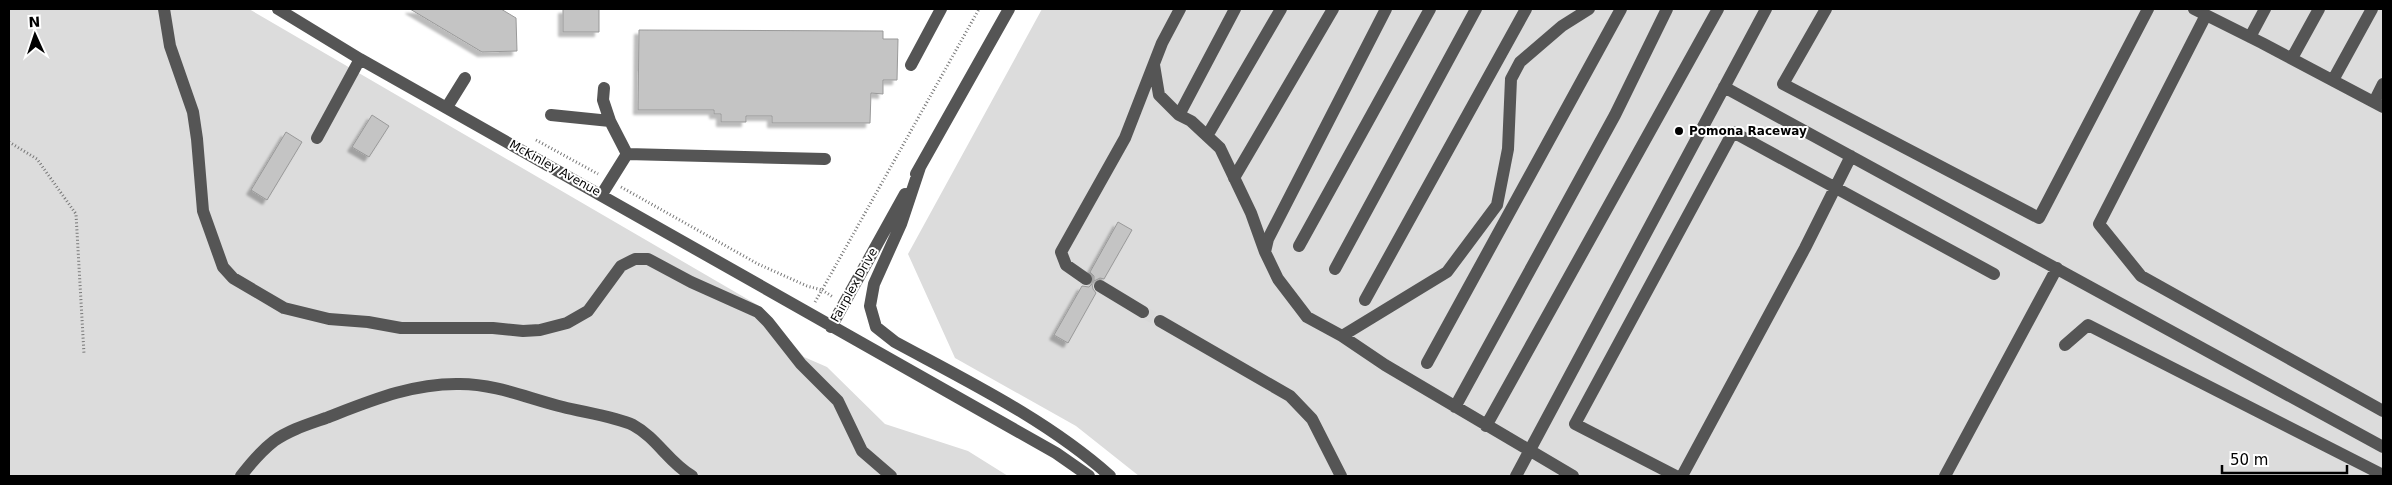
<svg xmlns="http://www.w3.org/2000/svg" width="2392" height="485" font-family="'DejaVu Sans',sans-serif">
  <defs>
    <filter id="shadow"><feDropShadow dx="-4.5" dy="4.5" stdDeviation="1" flood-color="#0004"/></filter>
  </defs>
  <rect width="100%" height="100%" fill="#fff"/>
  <path fill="#dcdcdc" d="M9 9H249L761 307 804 357 827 367 885 424 968 451 1008 476H9Z
    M1042 9H2383V476H1139L1076 426 955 358 908 254Z"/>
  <path fill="#c4c4c4" stroke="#999" filter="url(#shadow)" d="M410 9H501L516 18 517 51 482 52Z
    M563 9H599V32H563Z
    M639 30 883 31V39H898L897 80H883V94L871 93 870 123H772V116H746V122H721V114H714V110H638Z
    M372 115 389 126 369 157 352 147Z
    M286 132 302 142 267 200 251 190Z
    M1118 222 1132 230 1104 279 1100 278 1094 281V276L1090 272Z
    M1092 284 1093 289 1096 293 1068 343 1054 335 1082 286 1089 287Z"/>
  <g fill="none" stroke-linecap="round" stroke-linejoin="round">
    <path stroke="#d9d9d9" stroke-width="12" stroke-dasharray="12 6" stroke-linecap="butt" d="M1143 312 1160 321"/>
    <path stroke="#777" stroke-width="3" stroke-dasharray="1 2.5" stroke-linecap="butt" d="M536 140 598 174
      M9 142 37 159 76 214 84 354
      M621 187 758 264 807 286 822 290 979 9
      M815 302 822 290 833 297"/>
    <path stroke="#555" stroke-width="12" d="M164 9 170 46 193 112 197 139 203 211 223 267 233 278 284 308 329 319 368 322 401 328H493L523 331 540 330 567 323 588 311 621 266 635 259H648L691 282 758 312 768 322 801 364 838 401 862 451 891 476
      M278 9 360 59 1056 453 1089 476
      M1386 9 1268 239 1265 252 1278 279 1307 317 1342 336 1385 365 1573 476
      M1826 9 1783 84 2039 218 2148 9
      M2194 9 2206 15 2099 224 2141 276 2383 411
      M2206 15 2262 43 2383 107
      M2250 37 2265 9
      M2292 58 2319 9
      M911 65 941 9
      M1154 65 1159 95 1179 115 1191 121 1220 148 1251 213 1265 252
      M2333 80 2372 9
      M1724 87 2383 447
      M604 88 603 100 610 121
      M2374 102 2383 84
      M447 107 465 78
      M551 115 610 121 627 154
      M1179 115 1235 9
      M1207 136 1281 9
      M317 138 360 59
      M627 154 825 159
      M920 167 901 224 874 284 870 306 876 327 895 342C969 382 1047 420 1110 476
      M916 174 1009 9
      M1234 178 1333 9
      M602 194 627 154
      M1299 246 1430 9
      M1335 269 1476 9
      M1086 279 1066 265 1061 252 1125 138 1162 43 1180 9
      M1100 286 1143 312
      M1365 300 1526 9
      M1160 321 1290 396 1312 419 1341 476
      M831 327 905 194
      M1342 336 1447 272 1497 205 1508 149 1511 79 1520 62 1562 26 1589 9
      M2065 345 2088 325 2383 475
      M1427 363 1621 9
      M1455 407 1615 115 1667 9
      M1486 426 1718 9
      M241 476C251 463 261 451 274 441 289 430 309 424 326 418 370 401 412 383 460 384 497 384 529 399 563 407 582 412 616 417 633 425 657 438 669 463 692 476
      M1516 476 1766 9
      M1676 476 1575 424 1733 132 1994 274
      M1682 476 1805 248 1851 156
      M1945 476 2057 268"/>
  </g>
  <circle fill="#000" stroke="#fff" stroke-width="2" cx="1679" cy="131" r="5"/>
  <g text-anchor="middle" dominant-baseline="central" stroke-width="4" stroke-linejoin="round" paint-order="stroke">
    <g font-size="12" font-weight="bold" fill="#000" stroke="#fff" text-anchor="start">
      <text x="1689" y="131">Pomona Raceway</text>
    </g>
    <g font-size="12" fill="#000" stroke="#fff">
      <text transform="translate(555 168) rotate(29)">McKinley Avenue</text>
      <text transform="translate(854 285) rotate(-61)">Fairplex Drive</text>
    </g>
  </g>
  <rect width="2392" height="485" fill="none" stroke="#000000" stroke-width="20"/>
  <g transform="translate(35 35) rotate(357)" stroke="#ffffff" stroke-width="4" paint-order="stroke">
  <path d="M0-4L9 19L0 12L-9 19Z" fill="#000000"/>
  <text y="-8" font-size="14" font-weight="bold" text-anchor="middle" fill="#000000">N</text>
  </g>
  <path d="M2222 465v8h125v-8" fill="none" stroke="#000000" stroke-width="2.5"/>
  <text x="2230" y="465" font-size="15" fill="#000000" stroke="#ffffff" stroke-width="4" paint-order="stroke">50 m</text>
</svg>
